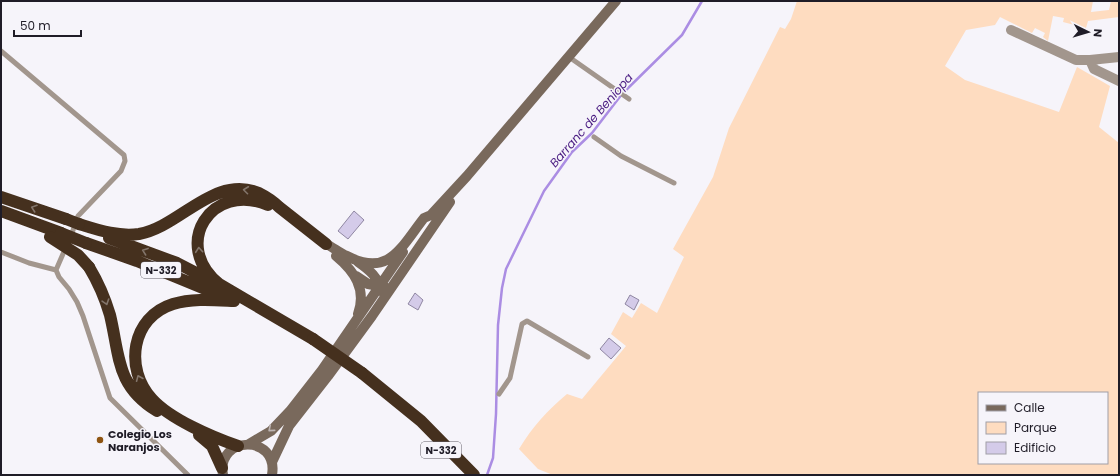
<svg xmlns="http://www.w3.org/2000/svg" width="1120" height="476" font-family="Poppins,sans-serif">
  <rect width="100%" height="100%" fill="#f6f4fa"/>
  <path fill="#fedcc0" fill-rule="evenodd" d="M797 1H1093L1091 12 1109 10 1111 1H1119V17L1088 21 1086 28 1063 22 1064 18 1053 16 1048 41 1043 37 1045 33 1035 28 1032 33 1000 17 995 25 966 30 945 66 965 80 1059 112 1077 67 1110 86 1099 127 1119 143V475H553L538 469 519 449C533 426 547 411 567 394L582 399 626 346 611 334 623 312 632 318 641 303 657 313 684 257 673 249 713 177 729 128 780 27 785 29 791 19ZM979 393H1107V463H979Z"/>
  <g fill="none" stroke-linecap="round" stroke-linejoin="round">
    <path stroke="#ab8de3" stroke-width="2.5" d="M487 475 493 458 496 414 498 325 502 288 506 269 544 191 572 152 592 133 622 94 682 35 702 1"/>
  </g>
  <path fill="#d4cbe9" stroke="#8f86a2" d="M354 211 364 220 348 239 338 231Z
    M415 293 423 300 418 310 408 304Z
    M630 295 639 300 634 310 625 304Z
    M609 338 621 348 611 359 600 349Z"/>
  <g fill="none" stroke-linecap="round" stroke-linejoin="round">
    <path stroke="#a2968d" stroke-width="5" d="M1 51 124 155 125 161 121 171 78 216 71 236
      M569 57 629 99
      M594 137 621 156 674 183
      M66 247 56 270 59 277 69 289 77 302 83 316 110 398 188 475
      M1 252 29 263 56 270
      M499 394 510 378 522 324 527 321 588 357"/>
    <path stroke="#a2968d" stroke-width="10" d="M1011 30 1076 60H1090
      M1119 57 1090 60 1094 69 1119 81"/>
    <path stroke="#79695c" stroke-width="10" d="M326 244C333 247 339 253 347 256 389 278 401 247 424 218L431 215 467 176 616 1
      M336 256C354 271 367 289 358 314
      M358 262C368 269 380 278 380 291
      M356 276 368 284 385 287
      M249 444 271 431 290 411 322 370 403 252
      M272 462 289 426 328 376 372 316 450 202
      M223 475C216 435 279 434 272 475"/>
    <path stroke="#45301e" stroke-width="12" d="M1 197 66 219
      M268 205C211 181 171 245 219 284L313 339
      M1 211 61 233
      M79 224C98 230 118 237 139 234 180 227 214 174 259 193 267 197 273 201 279 207L326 244
      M109 238 177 263 210 280
      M86 243 137 261 227 298
      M89 267C98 282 105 298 110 315 120 357 116 386 157 411
      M234 301C214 300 192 298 173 304 131 317 124 369 152 399 170 419 212 437 238 446
      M362 373 421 421 474 475
      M199 435 212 446 222 468"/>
    <path stroke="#45301e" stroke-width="12" d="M66 219 79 224
      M61 233 86 243
      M50 237 78 255 89 267
      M313 339 362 373"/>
  </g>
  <defs><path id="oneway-chevron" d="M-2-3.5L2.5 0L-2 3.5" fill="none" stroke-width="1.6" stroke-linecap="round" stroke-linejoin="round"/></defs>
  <g stroke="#83756b">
    <use href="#oneway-chevron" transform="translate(246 190) rotate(-173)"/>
    <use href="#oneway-chevron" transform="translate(34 208) rotate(-161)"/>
    <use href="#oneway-chevron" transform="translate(199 250) rotate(-95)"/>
    <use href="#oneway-chevron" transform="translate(145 251) rotate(-160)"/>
    <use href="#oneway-chevron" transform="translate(106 302) rotate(72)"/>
    <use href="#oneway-chevron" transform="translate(139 378) rotate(-113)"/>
  </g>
  <use stroke="#beb5b3" href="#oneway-chevron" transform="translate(271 429) rotate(140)"/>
  <circle fill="#8f5411" stroke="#f6f4fa" stroke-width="1.5" cx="100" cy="440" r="4"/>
  <g text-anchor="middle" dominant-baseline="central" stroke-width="3" stroke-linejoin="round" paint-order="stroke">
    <g fill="#f6f4fa" stroke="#605d66" stroke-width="1">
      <rect x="141" y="262" width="40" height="16" rx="3"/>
      <rect x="421" y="442" width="40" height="16" rx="3"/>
    </g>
    <g font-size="10" font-weight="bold" fill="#1f1c27">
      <text x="161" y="270">N-332</text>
      <text x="441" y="450">N-332</text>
    </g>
    <g font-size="11" font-weight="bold" fill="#1f1c27" stroke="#f6f4fa" text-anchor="start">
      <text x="108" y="434">Colegio Los<tspan x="108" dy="13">Naranjos</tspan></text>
    </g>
    <g font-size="12" font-style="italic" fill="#4b1d82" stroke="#f6f4fa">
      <text transform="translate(591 120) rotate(-49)">Barranc de Beniopa</text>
    </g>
  </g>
  <rect width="1120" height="476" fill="none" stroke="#1f1c27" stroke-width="4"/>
  <rect x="978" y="392" width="130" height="72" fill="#f6f4fa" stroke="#a09ea6"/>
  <rect x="986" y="405" width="20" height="6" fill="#79695c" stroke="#a09ea6"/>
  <text x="1014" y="412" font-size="12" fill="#1f1c27">Calle</text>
  <rect x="986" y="422" width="20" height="12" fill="#fedcc0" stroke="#a09ea6"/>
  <text x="1014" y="432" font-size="12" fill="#1f1c27">Parque</text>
  <rect x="986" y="442" width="20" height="12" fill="#d4cbe9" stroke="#a09ea6"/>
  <text x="1014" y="452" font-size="12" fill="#1f1c27">Edificio</text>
  <g transform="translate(1088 32) rotate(95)" stroke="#f6f4fa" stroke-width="3" paint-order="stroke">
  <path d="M0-3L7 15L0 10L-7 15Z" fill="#1f1c27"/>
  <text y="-6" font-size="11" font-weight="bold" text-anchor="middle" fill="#1f1c27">N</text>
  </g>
  <path d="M14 30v6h67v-6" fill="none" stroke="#1f1c27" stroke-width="2"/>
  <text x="20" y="30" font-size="12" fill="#1f1c27" stroke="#f6f4fa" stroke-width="3" paint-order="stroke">50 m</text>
</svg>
